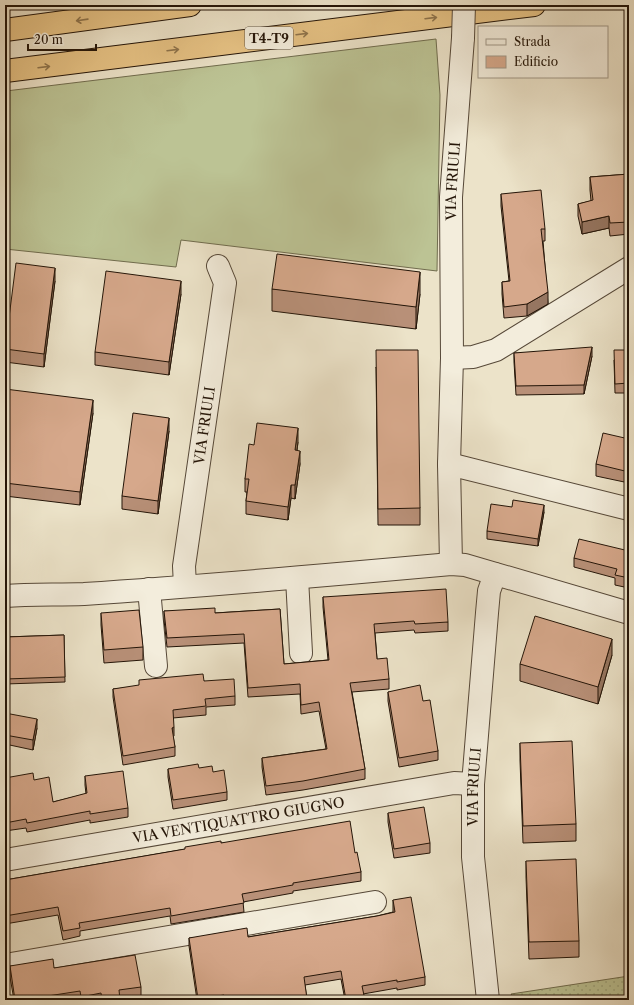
<svg xmlns="http://www.w3.org/2000/svg" width="634" height="1005" font-family="'Libre Caslon Text',serif">
  <defs>
    <pattern id="park-dots" width="8" height="8" patternUnits="userSpaceOnUse"><rect width="8" height="8" fill="#bcc394"/><path d="M2 2h.1M6 6h.1" fill="none" stroke="#a1a77e" stroke-width="1.8" stroke-linecap="round"/></pattern>
  </defs>
  <rect width="100%" height="100%" fill="#ece3c9"/>
  <filter id="stains"><feTurbulence type="fractalNoise" baseFrequency=".005" numOctaves="4"/><feColorMatrix values="0 0 0 0 .2 0 0 0 0 .09 0 0 0 0 .02 0 0 0 .5 -.17"/></filter>
  <radialGradient id="worn" r=".72"><stop offset=".6" stop-color="#630" stop-opacity="0"/><stop offset="1" stop-color="#630" stop-opacity=".3"/></radialGradient>
  <path fill="#bcc394" stroke="#706c4e" d="M436 39 440 95 437 271 181 240 176 267 5 249 6 91Z"/>
  <path fill="url(#park-dots)" stroke="#706c4e" d="M629 976V1000H515L511 994Z"/>
  <g fill="none" stroke-linecap="round" stroke-linejoin="round">
    <defs>
      <g id="minor">
        <path d="M452 358 473 357 496 350 629 268"/>
        <path d="M449 464 629 509"/>
        <path id="s1" d="M451 564 449 464 452 358 451 197 463 38"/>
        <path d="M297 578 301 653"/>
        <path id="s2" d="M185 586 184 566 225 283 218 266"/>
        <path d="M149 589 156 666"/>
        <path d="M5 596C31 594 57 595 84 594 206 586 329 575 451 564L465 565 629 613"/>
        <path id="s3" d="M5 860 454 783 473 784"/>
        <path d="M5 965 375 902"/>
        <path id="s4" d="M488 1000 473 857V784L487 613 489 591 495 574"/>
      </g>
      <path id="highway" d="M5 30 190 5
        M5 71 534 5"/>
    </defs>
    <use href="#minor" stroke="#564838" stroke-width="24"/>
    <use href="#highway" stroke="#241508" stroke-width="24"/>
    <use href="#minor" stroke="#f3eddc" stroke-width="22"/>
    <use href="#highway" stroke="#e6c284" stroke-width="22"/>
    <defs>
      <path id="minor-bridge" d="M463 38 464 5"/>
    </defs>
    <use href="#minor-bridge" stroke="#564838" stroke-width="24" stroke-linecap="butt"/>
    <use href="#minor-bridge" stroke="#f3eddc" stroke-width="22"/>
  </g>
  <path fill="#b89078" stroke="#241508" d="M629 174V234L610 236 609 228 582 234 578 216V204L591 201 590 190V177Z
    M501 194 545 229V241H543L548 304 527 316 504 318 502 294V282L509 281 501 206Z
    M55 281 44 367 5 362V349Z
    M272 289 420 294 416 329 272 311Z
    M181 294 169 375 95 365V352Z
    M629 350V393H615L614 360Z
    M514 353 592 356 584 394 516 395 514 362Z
    M376 367 420 508V525H378Z
    M5 389 93 413 80 505 5 496Z
    M169 431 158 514 122 509V496Z
    M629 439V483L596 476V464Z
    M298 442 297 451 300 464 295 499 291 498 288 520 246 514V501L247 492H245V479L254 445Z
    M544 512 538 546 487 539V531Z
    M629 551V588L615 585V578L574 567V558Z
    M323 597 448 622V631L415 633 414 630 375 633 377 659 389 679V689L352 692 365 769V779L303 790 266 795 262 767V758L326 749 319 711 301 714 300 694 248 697 244 643 167 647 164 620V611L215 613 280 609 284 664 328 660 323 607Z
    M101 613 143 647V660L104 663 101 625Z
    M64 635 65 682 5 684V637Z
    M612 655 598 704 520 681V664Z
    M204 681 235 696V705L206 707V715L173 718V736L175 747V756L123 765 113 697V689Z
    M388 692 423 701 438 751V760L399 767 388 701Z
    M5 713 37 728 33 750 5 744Z
    M520 743 576 824V841L523 843 520 760Z
    M168 769 213 772 227 792V800L173 809 168 777Z
    M85 776 128 808V817L90 823V820L27 832 26 828 5 831V778L34 780 53 802 86 794 85 785Z
    M388 813 430 843V853L394 858 388 822Z
    M221 843 355 853 361 872V881L293 891V893L243 902 244 912 171 924 170 916 80 931V936L63 940 58 915 5 924V880Z
    M526 861 579 941V957L529 959 526 877Z
    M393 900 425 977V985L397 990V988L363 994 365 1000H345L341 979 305 985 307 1000H197L189 946V938L248 937 377 916 393 912Z
    M10 966 54 968 141 987V998L126 1000H14L10 977Z"/>
  <path fill="#967661" stroke="#241508" d="M609 216V228L582 234V222Z
    M55 268V281L44 367V354Z
    M420 272V294L416 329V307Z
    M181 281V294L169 375V362Z
    M548 292V304L527 316V304Z
    M592 347V356L584 394V385Z
    M93 400V413L80 505V492Z
    M169 418V431L158 514V501Z
    M298 428V442L295 464V450Z
    M300 451V464L295 499V485Z
    M291 485V498L288 520V507Z
    M544 505V512L538 546V539Z
    M612 639V655L598 704V687Z
    M37 719V728L33 750V740Z
    M174 727V736L172 737V728Z"/>
  <path fill="#d6a88b" stroke="#241508" d="M629 174V222L610 223 609 216 582 222 578 204 593 200 590 177Z
    M541 190 545 229H541L548 292 527 304 504 307 502 282 510 281 501 194Z
    M277 254 420 272 416 307 272 289Z
    M16 263 55 268 44 354 5 349Z
    M106 271 181 281 169 362 95 352Z
    M592 347 584 385 516 386 514 353Z
    M376 350H418L420 508 378 509Z
    M614 350H629V383L615 384Z
    M5 389 93 400 80 492 5 483Z
    M133 413 169 418 158 501 122 496Z
    M257 423 298 428 295 450 300 451 295 485H291L288 507 246 501 249 479H245L249 444 254 445Z
    M603 433 629 439V472L596 464Z
    M513 500 544 505 538 539 487 531 491 504 512 507Z
    M579 539 629 551V578L615 575 617 569 574 558Z
    M446 589 448 622 415 624 414 621 374 624 377 659 387 658 389 679 350 683 365 769 303 781 266 786 262 758 327 749 319 702 301 705 300 684 248 688 244 634 167 638 164 611 215 608V613L280 609 284 664 329 660 323 597Z
    M139 610 143 647 104 650 101 613Z
    M535 616 612 639 598 687 520 664Z
    M64 635 65 677 5 679V637Z
    M203 674 204 681 234 679 235 696 205 699 206 706 173 710 174 727 172 728 175 747 123 756 113 689 139 685V680Z
    M420 685 423 701 430 700 438 751 399 758 388 692Z
    M5 713 37 719 33 740 5 735Z
    M572 741 576 824 523 826 520 743Z
    M198 764 199 768 212 766 213 772 224 770 227 792 173 800 168 769Z
    M123 771 128 808 90 814V811L27 823 26 819 5 823V778L33 773 34 780 49 777 53 802 87 793 85 776Z
    M424 807 430 843 394 849 388 813Z
    M350 821 355 853 357 852 361 872 293 883V885L242 894 244 903 171 916 170 908 79 923 80 928 63 931 58 907 5 916V880L185 849V847L221 841V843Z
    M576 859 579 941 529 942 526 861Z
    M411 897 425 977 397 982V980L362 986 365 1000H346L341 971 304 977 307 999 295 1000H224V995L198 999 189 938 247 928 248 937 377 916 395 912 393 900Z
    M135 955 141 987 119 990 120 1000H102L101 993 81 997 80 991 22 1000H15L10 966 53 959 54 968Z"/>
  <defs><path id="oneway-shaft" d="M-6 0H5M1.5-3L5.5 0L1.5 3" fill="none" stroke-width="1.6" stroke-linecap="round" stroke-linejoin="round"/></defs>
  <g stroke="#8f744c">
    <use href="#oneway-shaft" transform="translate(431 18) rotate(-7)"/>
    <use href="#oneway-shaft" transform="translate(82 20) rotate(172)"/>
    <use href="#oneway-shaft" transform="translate(302 34) rotate(-7)"/>
    <use href="#oneway-shaft" transform="translate(173 50) rotate(-7)"/>
    <use href="#oneway-shaft" transform="translate(44 67) rotate(-7)"/>
  </g>
  <g text-anchor="middle" dominant-baseline="central" stroke-width="3.5" stroke-linejoin="round" paint-order="stroke">
    <rect fill="#f3eddc" stroke="#625648" stroke-width="1" x="245" y="27" width="48" height="22" rx="3"/>
    <g font-size="13" font-weight="bold" fill="#241508">
      <text x="269" y="38">T4-T9</text>
    </g>
    <g font-size="14" fill="#241508" stroke="#f3eddc">
      <text stroke="none"><textPath href="#s1" startOffset="383">VIA FRIULI</textPath></text>
      <text stroke="none"><textPath href="#s2" startOffset="162">VIA FRIULI</textPath></text>
      <text stroke="none"><textPath href="#s4" startOffset="214">VIA FRIULI</textPath></text>
      <text stroke="none"><textPath href="#s3" startOffset="237">VIA VENTIQUATTRO GIUGNO</textPath></text>
    </g>
  </g>
  <rect width="634" height="1005" fill="none" stroke="#ece3c9" stroke-width="20"/>
  <rect x="6" y="6" width="622" height="993" fill="none" stroke="#241508" stroke-width="2"/>
  <rect x="10" y="10" width="614" height="985" fill="none" stroke="#241508"/>
  <rect x="478" y="26" width="130" height="52" fill="#f3eddc" stroke="#a09787"/>
  <rect x="486" y="39" width="20" height="6" fill="#f3eddc" stroke="#a09787"/>
  <text x="514" y="46" font-size="12" fill="#241508">Strada</text>
  <rect x="486" y="56" width="20" height="12" fill="#d6a88b" stroke="#a09787"/>
  <text x="514" y="66" font-size="12" fill="#241508">Edificio</text>
  <path d="M28 44v6h68v-6" fill="none" stroke="#241508" stroke-width="2"/>
  <text x="34" y="44" font-size="12" fill="#241508" stroke="#f3eddc" stroke-width="3" paint-order="stroke">20 m</text>
  <rect width="100%" height="100%" filter="url(#stains)"/>
  <rect width="100%" height="100%" fill="url(#worn)"/>
</svg>
